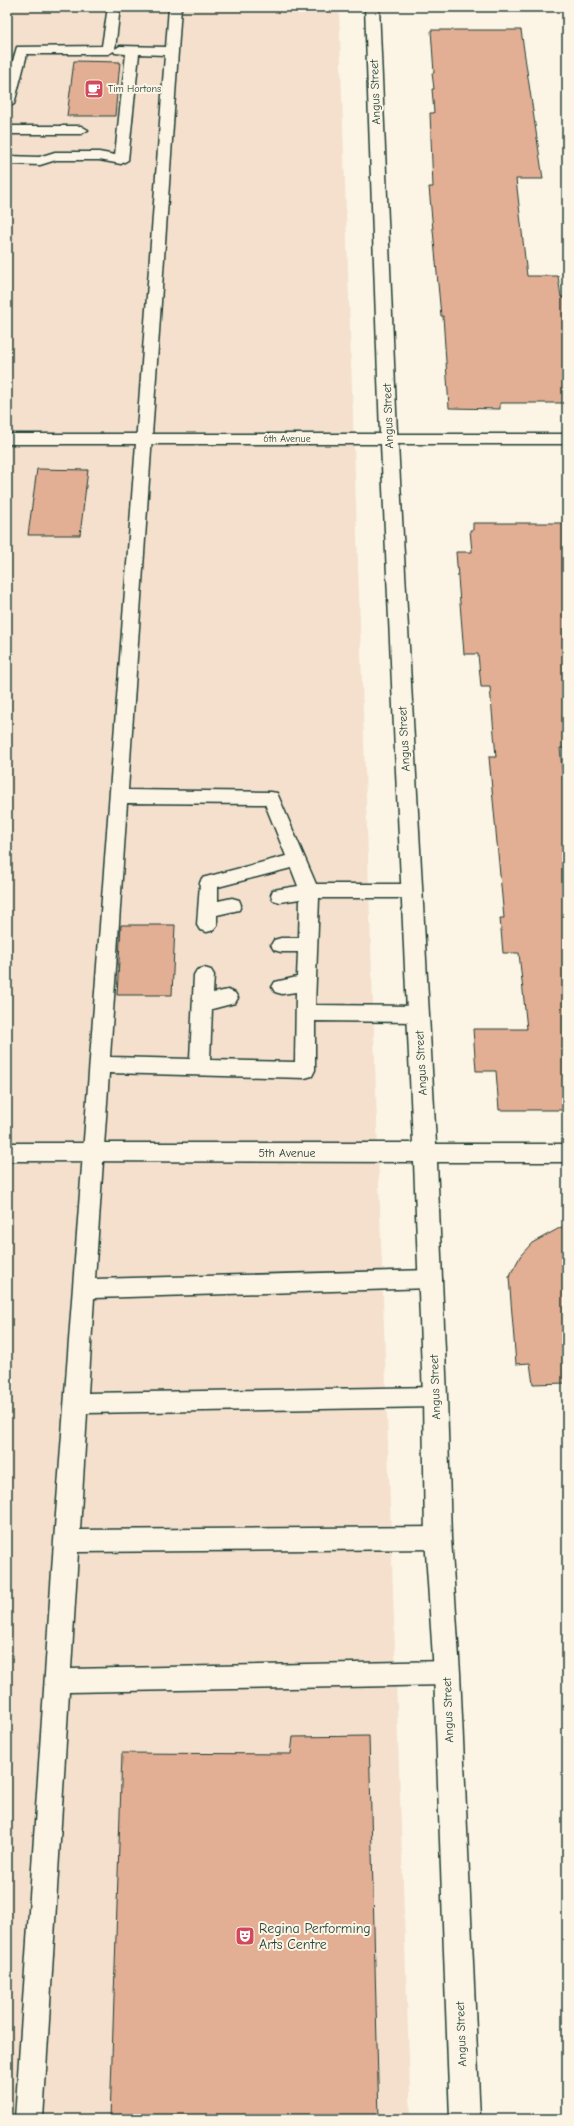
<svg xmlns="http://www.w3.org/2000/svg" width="574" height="2126" font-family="'Comic Neue',sans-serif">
  <rect width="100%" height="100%" fill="#fcf5e5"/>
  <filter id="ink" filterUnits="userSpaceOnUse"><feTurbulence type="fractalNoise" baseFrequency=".025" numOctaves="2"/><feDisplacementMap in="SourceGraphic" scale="8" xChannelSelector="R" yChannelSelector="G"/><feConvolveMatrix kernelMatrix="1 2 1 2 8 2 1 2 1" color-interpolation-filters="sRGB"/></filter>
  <g filter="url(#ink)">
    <path fill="#f4e0cd" d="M7 7H339L411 2119H7Z"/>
    <path fill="#e2af95" stroke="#1f3d34" d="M431 30H521L543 179H516L527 276H558L561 297H567V403H500V409L449 408 443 316H441L429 187H433L430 113H434L432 89H434L432 73H434Z
      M74 61 120 62 115 116H67Z
      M37 469 88 470 80 535H28Z
      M473 523H567V748H560L567 817V1110H499L496 1071H476L473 1029H527L519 953H503L500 918H504L489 757H496L490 687H481L478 654H464L456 552H472L470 530H473Z
      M121 925H175L172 995H117Z
      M567 1224V1383L533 1384 530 1363 516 1364 509 1277 521 1255 532 1243Z
      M369 1736 379 2119H110L122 1753 291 1754 293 1737Z"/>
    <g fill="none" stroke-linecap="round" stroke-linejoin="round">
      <defs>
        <path id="service" d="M108 7H120L115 49 120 46 166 47 169 7H181L128 790 271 792 277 793 316 884H412L419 886 421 891 419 896 412 898H319L315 1005 418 1006 425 1009 428 1014 425 1019 418 1022 315 1021V1070L312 1076 305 1078 109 1073 95 1279 431 1270 439 1273 442 1279 439 1285 431 1288 94 1298 88 1393 435 1387 443 1390 446 1397 443 1404 435 1407 87 1413 80 1530 438 1527 446 1530 450 1538 446 1546 438 1549 78 1552 71 1669 447 1661 456 1665 459 1673 456 1681 447 1685 69 1692 43 2119H15L54 1541 165 55 139 54 128 160 121 164 99 160H56L40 165 7 164V156L39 157 55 152H99L115 155 126 54 115 53 114 51 108 54H27L14 104 7 108V81L17 47 102 46ZM127 803 265 804 286 856 202 878 200 883 197 925 200 930 207 932 214 930 217 925V915L239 910 241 905 239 900 232 898 218 901V887L291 868 298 886 273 890 271 895 273 900 280 902 300 899 299 938H281L274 940 271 945 274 950 281 952H298L297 977 275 982 272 987 275 992 282 994 296 992 295 1062 210 1060 212 1009 235 1003 238 998 235 993 228 990 213 993 214 975 211 970 204 968 197 970 194 975 190 1059 110 1057Z
          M7 126H81L88 130 81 134H7Z"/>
        <path id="minor" d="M365 7H379L397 434H567V444H398L436 1144H567V1162H437L447 1397 451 1538 460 1673 480 2119H450L434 1673 425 1538 423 1397 414 1162 7 1161V1143H413L381 444H7V434H380Z"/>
      </defs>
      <use href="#service" stroke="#1f3d34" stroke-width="3"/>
      <use href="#minor" stroke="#1f3d34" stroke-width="3"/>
      <use href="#service" fill="#fcf5e5" fill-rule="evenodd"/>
      <use href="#minor" fill="#fcf5e5" fill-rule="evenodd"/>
    </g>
  </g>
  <defs>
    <symbol id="cafe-square" viewBox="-11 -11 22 22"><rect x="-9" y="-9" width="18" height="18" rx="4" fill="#d1495b" stroke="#fcf5e5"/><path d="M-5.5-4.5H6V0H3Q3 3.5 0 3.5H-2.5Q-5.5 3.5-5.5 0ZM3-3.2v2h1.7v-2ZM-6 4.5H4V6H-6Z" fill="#fff"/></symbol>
    <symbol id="theatre-square" viewBox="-11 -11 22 22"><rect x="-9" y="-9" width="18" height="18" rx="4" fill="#d1495b" stroke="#fcf5e5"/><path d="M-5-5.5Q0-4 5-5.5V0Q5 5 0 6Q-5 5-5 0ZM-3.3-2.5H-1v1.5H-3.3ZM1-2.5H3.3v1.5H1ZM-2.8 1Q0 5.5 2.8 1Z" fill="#fff"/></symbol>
  </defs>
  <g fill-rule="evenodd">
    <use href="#cafe-square" x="83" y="78" width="22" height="22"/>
    <use href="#theatre-square" x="234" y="1925" width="22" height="22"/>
  </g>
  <g text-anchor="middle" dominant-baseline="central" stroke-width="4" stroke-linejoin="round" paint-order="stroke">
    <g font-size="10" fill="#1f3d34" stroke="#fcf5e5" text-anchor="start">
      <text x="108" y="89">Tim Hortons</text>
    </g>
    <g font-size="10" fill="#1f3d34" stroke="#fcf5e5">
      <text x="287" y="439">6th Avenue</text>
    </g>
    <g font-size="12" fill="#1f3d34" stroke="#fcf5e5">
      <text transform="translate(375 92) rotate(-92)">Angus Street</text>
      <text transform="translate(388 416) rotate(-92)">Angus Street</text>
      <text transform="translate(404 739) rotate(-93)">Angus Street</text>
      <text transform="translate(421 1063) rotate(-93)">Angus Street</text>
      <text x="287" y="1153">5th Avenue</text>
      <text transform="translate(435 1387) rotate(-92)">Angus Street</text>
      <text transform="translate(448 1710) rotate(-92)">Angus Street</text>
      <text transform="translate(461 2034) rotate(-92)">Angus Street</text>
    </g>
    <g font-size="14" fill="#1f3d34" stroke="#fcf5e5" text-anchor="start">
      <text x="259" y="1928">Regina Performing<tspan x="259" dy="16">Arts Centre</tspan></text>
    </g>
  </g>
  <rect width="574" height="2126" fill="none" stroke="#fcf5e5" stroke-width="24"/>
  <rect x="12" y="12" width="550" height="2102" fill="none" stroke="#1f3d34" stroke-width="1.5" filter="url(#ink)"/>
</svg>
